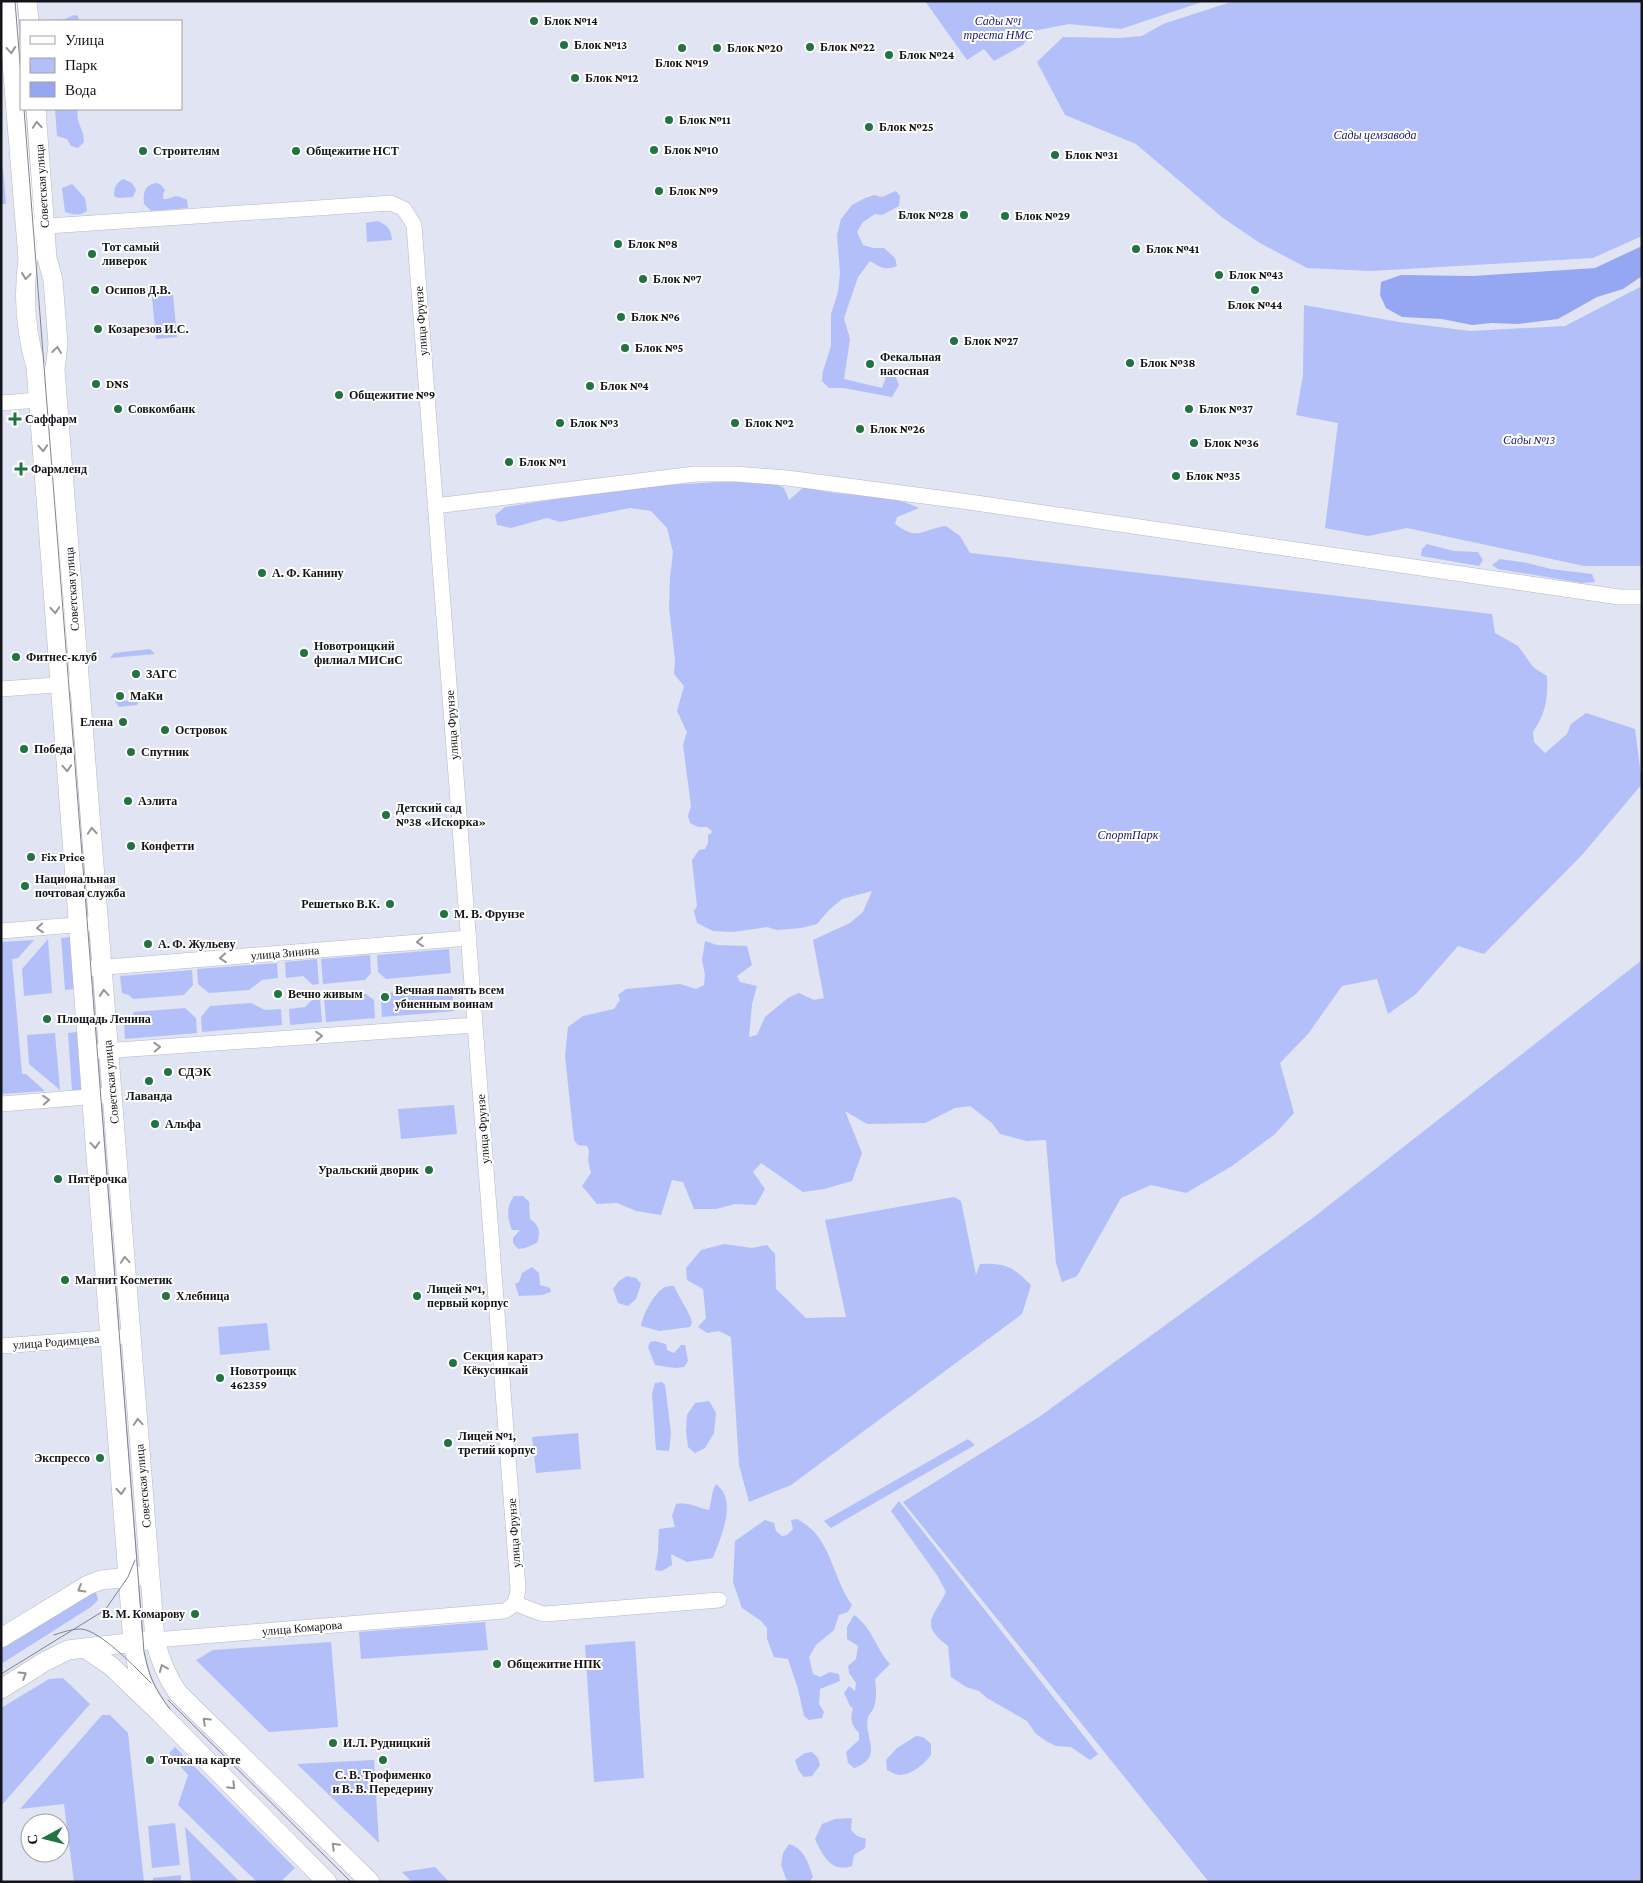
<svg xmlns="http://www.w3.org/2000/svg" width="1643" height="1883" font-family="'Crimson Pro',serif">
  <rect width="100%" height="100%" fill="#e0e4f3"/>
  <path fill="#b2bff9" d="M925 1H1205L1121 29 1069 24 1033 31 1023 45 994 61 984 49 967 60Z
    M1234 1H1642V236L1593 258 1371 271 1307 268 1260 243 1223 218 1136 144 1065 115 1037 62 1063 37 1119 38 1142 36 1163 24Z
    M74 15 78 16 79 21H48L47 20 65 19Z
    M55 109H78C75 124 84 127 84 142L78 148 71 146 67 139 57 136Z
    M1 169H3L6 204H1Z
    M123 179 132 183 136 190 133 197 118 198 114 196C114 188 116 183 123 179Z
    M157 183 161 185 165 190 163 194V199C175 199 172 192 187 200L188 208 151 211 144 204C143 194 144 184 157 183Z
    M72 184 85 198 87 211C80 216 73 215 65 212L62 188Z
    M896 191 900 196 899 206 882 215 875 214 863 222 857 232 863 245 873 248H884L895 258 897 266C886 271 879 267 870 261L858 277 844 318 850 339 844 379 882 388 886 377 895 375 899 385 892 397 843 388H829L822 381 823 371 831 346V314L838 292 840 273 837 235 841 219 852 205 865 198 874 195 882 197Z
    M378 221C388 226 391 229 392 240L367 242 366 223Z
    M1642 286V566H1584L1407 528 1368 536 1325 528 1338 423 1296 415 1303 375 1304 305 1399 322 1470 331 1565 326Z
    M173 295 177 337 156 339 152 297Z
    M751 480 771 482 784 488 789 500 805 486C841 500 884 490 919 508L897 517 895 524C920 542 921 529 946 526L960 536 970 553 1492 614 1495 633 1518 646 1534 668 1547 676C1548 699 1546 712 1533 732L1534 742 1545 753 1567 734 1571 724 1586 713 1635 729 1642 784 1582 855 1484 954 1458 946 1416 994 1388 1014 1377 979 1342 986 1308 1034 1280 1063 1294 1113 1275 1134 1232 1166 1186 1193 1151 1185 1121 1198 1077 1276 1062 1282 1056 1263 1046 1140 1027 1141 1000 1134 992 1123 970 1106 955 1108 925 1123 867 1124 845 1111 862 1153 852 1181 824 1189 803 1192 761 1163 753 1172 765 1189 756 1205 735 1204 716 1209H694L683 1182 672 1180 661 1215 636 1211 617 1203 597 1204 582 1186 591 1173 588 1160 589 1150 587 1146 578 1145 574 1140 565 1056 568 1027 583 1016 614 1009 620 1000 618 995 626 989 680 984 696 989 704 985 705 975 702 960 705 941 717 945 747 946 752 965 737 976 740 982 757 986 752 1004 749 1037 757 1035 765 1017 788 998 799 993 814 1000 824 998 813 940 850 923 863 912 872 891 842 899 829 910 817 924 801 928 777 930 767 927 733 932 713 931 697 923 694 911 697 906 692 860 699 850 705 849 708 843V835L713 832 707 827H698L690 823 688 816 691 806 683 745 687 732 677 711 684 686 674 674 675 660 669 608 670 578 673 552 667 528 651 511 630 508 560 522 547 518 511 528 497 525 495 515 505 507 635 487Z
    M1427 544 1454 551 1478 552 1483 560 1479 566 1421 556 1422 549Z
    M1500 559 1527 563 1551 569 1592 574 1595 582 1582 583 1498 569 1492 565Z
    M150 649 155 654 110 658 114 653Z
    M140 699 137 705 119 707 115 702Z
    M70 937 74 989 65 990 61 938Z
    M48 939 52 993 24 996 22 969Z
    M34 940 18 958 12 959 22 1074H26L45 1091 1 1094V942Z
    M449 949 451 973 386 979 378 972 377 955Z
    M370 955 371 973 365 980 323 984 321 959Z
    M317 959 319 984 313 985 303 976 286 978 285 962Z
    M1642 960V1882H1209L903 1502 1039 1417 1314 1217Z
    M277 963 278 978 262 980 249 990 209 993 198 984 197 969Z
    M192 970 193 985 184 995 133 999 129 995 122 993 120 976Z
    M452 987 454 1011 382 1017 381 1000 386 999 387 993Z
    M366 994 374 1000 375 1018 326 1022 324 997Z
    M314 998H320L322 1022 290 1025 289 1009 305 1007Z
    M251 1003 265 1010 281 1009 282 1025 202 1032 201 1017 210 1006Z
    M185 1008 196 1018 197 1033 125 1039 124 1021 131 1018 134 1012Z
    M77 1032 81 1090 72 1091 68 1033Z
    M55 1033 60 1090 29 1064 27 1035Z
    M454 1105 457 1134 401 1139 398 1109Z
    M514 1196H523L529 1202 530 1219C539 1225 541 1232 537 1243L525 1248 518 1249 513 1243V1238L520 1230H512C507 1218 506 1207 514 1196Z
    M954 1197 961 1201 976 1275 980 1264C1006 1263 1013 1267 1031 1285L1022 1314 791 1485 749 1502 739 1465 731 1337 719 1331 707 1333 698 1327 706 1318 703 1289 687 1280 686 1268 701 1250 724 1244 752 1248 767 1245 775 1254 776 1289 806 1318 846 1317 825 1220Z
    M532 1267 539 1273 540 1285 550 1288 551 1292 542 1295 519 1296 515 1284 519 1282 522 1273Z
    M627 1276 636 1278 641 1284 636 1299 628 1306 618 1303 613 1289 619 1281Z
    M674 1286C679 1298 690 1312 692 1323L690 1327 659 1331 641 1326C643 1314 654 1293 665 1287 668 1286 671 1286 674 1286Z
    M267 1323 270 1350 220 1355 218 1327Z
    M655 1341 666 1344 667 1350 674 1353 681 1345H685L688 1361 684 1367 675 1368 655 1365 648 1347 650 1342Z
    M662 1382 665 1385 671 1433 669 1451 656 1450 652 1394 655 1383Z
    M709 1401 716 1413 714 1433 705 1448 695 1453 688 1447 686 1431 687 1415 695 1403Z
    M578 1433 581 1469 536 1473 532 1437Z
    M968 1439 975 1445 831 1528 824 1521Z
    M716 1484C738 1501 721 1536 713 1558L687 1562 671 1554 672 1565 662 1571 655 1570 658 1552 659 1529 675 1527 672 1516 676 1504C691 1502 694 1507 709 1510 712 1501 711 1492 716 1484Z
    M899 1501 1098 1754 1090 1760 1071 1747 1056 1746 1046 1741 1036 1734 1027 1721 987 1698 979 1691 966 1687 951 1677 948 1646C919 1624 933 1618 946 1592L937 1575 891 1511Z
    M797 1519C804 1523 811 1528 816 1534 833 1555 836 1583 852 1605L848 1612 839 1615 834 1630 816 1645 809 1657 813 1674 820 1677 830 1672 839 1674 840 1681 820 1689 819 1704 824 1712 822 1718 809 1720 804 1716 798 1689 788 1659 774 1657 767 1639V1628L761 1621 742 1608 733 1582 735 1541 765 1520 774 1523 776 1531 782 1536 787 1535 793 1529 791 1520Z
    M95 1589 98 1600 91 1607 1 1664V1644Z
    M854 1615C872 1627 876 1649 890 1664L875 1679C876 1687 877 1698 874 1707 873 1710 870 1713 868 1717 863 1736 885 1758 854 1768L848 1763 846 1752 859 1740V1733C851 1725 850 1719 853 1708L850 1706 844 1693 849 1686 855 1691 856 1683 849 1673 848 1666 856 1659 858 1646 847 1639V1627Z
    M485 1622 488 1650 361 1659 359 1632Z
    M635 1641 644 1778 594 1782 585 1645Z
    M331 1642 338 1727 269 1732 196 1660 213 1650Z
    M63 1678 90 1704 1 1806V1708L49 1679Z
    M102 1715H110L128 1733 144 1882H74L64 1804 20 1809Z
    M916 1736 923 1737 931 1744V1755C924 1764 912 1775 899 1775 895 1775 890 1771 887 1770L886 1760 897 1748Z
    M175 1747 295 1868 280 1882H257L178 1805 188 1775 169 1753Z
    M812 1752 818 1758 820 1765 812 1776 804 1777 799 1771 795 1760 805 1753Z
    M374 1760 379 1843 297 1764Z
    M852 1818 851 1830 857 1836 866 1839 865 1848 854 1855 852 1866C831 1873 823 1856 815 1839L822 1824 835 1819Z
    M175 1823 180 1865 152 1868 148 1826Z
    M185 1827 240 1882H191Z
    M789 1844C804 1848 809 1864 813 1877L809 1882H791L786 1879 781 1865 783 1853Z
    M435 1867 449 1882H412L402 1872Z
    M181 1875V1882H153V1878Z"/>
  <path fill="#95a6f3" d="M1642 246V276L1623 289 1597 297 1558 319 1518 324 1492 323 1472 325 1442 319 1402 317 1386 308 1380 295 1381 282 1401 275 1473 276 1595 268Z"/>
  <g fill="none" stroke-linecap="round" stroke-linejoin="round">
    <defs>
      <path id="minor" d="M33 227 391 203 404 209 414 225 518 1588C517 1600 515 1606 504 1611L155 1640
        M1 403 50 399
        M435 506 695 474H735L787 478 962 501 1619 597H1642
        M1 689 70 684
        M1 931 99 923
        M82 969 469 938
        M88 1052 475 1025
        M1 1104 112 1095
        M1 1346 131 1336
        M514 1603 540 1613 545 1614 719 1600"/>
      <path id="major" d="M7 1 28 259C23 295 26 333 36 367L133 1642 138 1670 143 1685 161 1714
        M27 1 29 21
        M36 109 47 258 53 280 58 344 55 370 155 1640C160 1660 166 1676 178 1693L370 1882
        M1 1638 88 1585 101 1580 139 1576
        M86 1649 111 1666 161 1714 327 1882
        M1 1689 44 1662 68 1650 144 1641"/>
    </defs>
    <use href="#minor" stroke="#b5b8c7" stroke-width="16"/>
    <use href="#major" stroke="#b5b8c7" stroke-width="20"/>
    <use href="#minor" stroke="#fff" stroke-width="15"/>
    <use href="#major" stroke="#fff" stroke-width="19"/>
    <path stroke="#80838d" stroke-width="1" d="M15 1 21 76
      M24 109 144 1652C149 1676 155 1690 170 1709
      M54 1635C63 1632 72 1629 81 1629 100 1630 137 1669 151 1683
      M1 1674 105 1610 128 1577 135 1560
      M168 1700 351 1882"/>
  </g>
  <defs><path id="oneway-chevron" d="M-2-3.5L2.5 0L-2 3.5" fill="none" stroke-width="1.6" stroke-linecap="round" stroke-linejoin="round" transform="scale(1.25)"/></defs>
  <g stroke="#959598">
    <use href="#oneway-chevron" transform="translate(11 50) rotate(85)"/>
    <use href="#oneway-chevron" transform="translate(37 125) rotate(-94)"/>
    <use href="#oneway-chevron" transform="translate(26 276) rotate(97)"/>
    <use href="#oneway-chevron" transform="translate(57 350) rotate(-83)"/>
    <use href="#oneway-chevron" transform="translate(43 448) rotate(86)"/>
    <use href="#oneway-chevron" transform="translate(55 610) rotate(86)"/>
    <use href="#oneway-chevron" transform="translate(67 768) rotate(86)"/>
    <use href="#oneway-chevron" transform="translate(92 831) rotate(-94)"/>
    <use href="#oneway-chevron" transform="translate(40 928) rotate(175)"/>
    <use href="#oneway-chevron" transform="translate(420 942) rotate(175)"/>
    <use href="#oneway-chevron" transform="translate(223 958) rotate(175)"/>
    <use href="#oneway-chevron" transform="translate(104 993) rotate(-95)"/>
    <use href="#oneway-chevron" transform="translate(319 1036) rotate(-4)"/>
    <use href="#oneway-chevron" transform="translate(157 1047) rotate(-4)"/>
    <use href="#oneway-chevron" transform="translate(46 1100) rotate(-5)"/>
    <use href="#oneway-chevron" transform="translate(95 1145) rotate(86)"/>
    <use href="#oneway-chevron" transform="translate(125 1260) rotate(-94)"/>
    <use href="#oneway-chevron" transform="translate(138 1422) rotate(-94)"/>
    <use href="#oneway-chevron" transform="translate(121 1491) rotate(86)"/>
    <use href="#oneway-chevron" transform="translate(81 1589) rotate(150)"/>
    <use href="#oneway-chevron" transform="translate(163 1668) rotate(-113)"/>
    <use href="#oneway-chevron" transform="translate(23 1675) rotate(-32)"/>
    <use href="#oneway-chevron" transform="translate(206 1721) rotate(-136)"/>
    <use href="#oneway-chevron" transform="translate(232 1786) rotate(45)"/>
    <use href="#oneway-chevron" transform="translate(335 1846) rotate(-135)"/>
  </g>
  <g fill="#237241" stroke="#fff" stroke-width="2">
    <circle cx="534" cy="21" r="5"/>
    <circle cx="564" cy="45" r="5"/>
    <circle cx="810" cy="47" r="5"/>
    <circle cx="682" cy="48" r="5"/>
    <circle cx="717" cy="48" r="5"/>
    <circle cx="889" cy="55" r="5"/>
    <circle cx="575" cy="78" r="5"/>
    <circle cx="669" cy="120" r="5"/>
    <circle cx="869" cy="127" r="5"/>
    <circle cx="654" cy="150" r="5"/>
    <circle cx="143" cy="151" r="5"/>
    <circle cx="296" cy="151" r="5"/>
    <circle cx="1055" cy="155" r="5"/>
    <circle cx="659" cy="191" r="5"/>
    <circle cx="964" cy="215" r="5"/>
    <circle cx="1005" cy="216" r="5"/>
    <circle cx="618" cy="244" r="5"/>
    <circle cx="1136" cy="249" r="5"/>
    <circle cx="92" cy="254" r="5"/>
    <circle cx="1219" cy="275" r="5"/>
    <circle cx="643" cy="279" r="5"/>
    <circle cx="95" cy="290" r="5"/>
    <circle cx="1255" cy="290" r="5"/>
    <circle cx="621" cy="317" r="5"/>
    <circle cx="98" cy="329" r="5"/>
    <circle cx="954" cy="341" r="5"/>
    <circle cx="625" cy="348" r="5"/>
    <circle cx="1130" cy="363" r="5"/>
    <circle cx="870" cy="364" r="5"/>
    <circle cx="96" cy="384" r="5"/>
    <circle cx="590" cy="386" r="5"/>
    <circle cx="339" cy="395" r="5"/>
    <circle cx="118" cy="409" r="5"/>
    <circle cx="1189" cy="409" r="5"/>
    <path d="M12.5 411.5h5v5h5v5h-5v5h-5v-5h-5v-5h5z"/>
    <circle cx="560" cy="423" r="5"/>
    <circle cx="735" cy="423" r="5"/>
    <circle cx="860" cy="429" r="5"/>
    <circle cx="1194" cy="443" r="5"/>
    <circle cx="509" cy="462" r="5"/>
    <path d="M18.5 461.5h5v5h5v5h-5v5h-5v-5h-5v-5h5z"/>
    <circle cx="1176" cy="476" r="5"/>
    <circle cx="262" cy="573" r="5"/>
    <circle cx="304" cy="653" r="5"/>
    <circle cx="16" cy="657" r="5"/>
    <circle cx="136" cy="674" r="5"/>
    <circle cx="120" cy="696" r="5"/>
    <circle cx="123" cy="722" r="5"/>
    <circle cx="165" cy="730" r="5"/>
    <circle cx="24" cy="749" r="5"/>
    <circle cx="131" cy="752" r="5"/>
    <circle cx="128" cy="801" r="5"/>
    <circle cx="386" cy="815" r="5"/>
    <circle cx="131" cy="846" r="5"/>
    <circle cx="31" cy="857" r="5"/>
    <circle cx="25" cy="886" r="5"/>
    <circle cx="390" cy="904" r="5"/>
    <circle cx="444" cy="914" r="5"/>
    <circle cx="148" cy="944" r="5"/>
    <circle cx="278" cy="994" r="5"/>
    <circle cx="385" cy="997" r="5"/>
    <circle cx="47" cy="1019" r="5"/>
    <circle cx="168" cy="1072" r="5"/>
    <circle cx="149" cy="1081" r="5"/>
    <circle cx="155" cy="1124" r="5"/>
    <circle cx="429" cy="1170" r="5"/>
    <circle cx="58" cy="1179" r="5"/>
    <circle cx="65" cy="1280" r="5"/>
    <circle cx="166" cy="1296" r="5"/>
    <circle cx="417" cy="1296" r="5"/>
    <circle cx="453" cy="1363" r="5"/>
    <circle cx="220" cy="1378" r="5"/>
    <circle cx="448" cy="1443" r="5"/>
    <circle cx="100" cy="1458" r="5"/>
    <circle cx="195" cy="1614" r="5"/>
    <circle cx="497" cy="1664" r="5"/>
    <circle cx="333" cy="1743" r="5"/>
    <circle cx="150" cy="1760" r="5"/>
    <circle cx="383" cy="1760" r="5"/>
  </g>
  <g text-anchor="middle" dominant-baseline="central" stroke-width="4" stroke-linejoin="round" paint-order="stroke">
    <g font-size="12" font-weight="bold" fill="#131419" stroke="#fff" text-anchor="start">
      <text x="544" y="21">Блок №14</text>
      <text x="574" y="45">Блок №13</text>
      <text x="820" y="47">Блок №22</text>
      <text x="727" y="48">Блок №20</text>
      <text x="899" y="55">Блок №24</text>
      <text x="682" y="63" text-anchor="middle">Блок №19</text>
      <text x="585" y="78">Блок №12</text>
      <text x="679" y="120">Блок №11</text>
      <text x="879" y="127">Блок №25</text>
      <text x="664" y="150">Блок №10</text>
      <text x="153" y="151">Строителям</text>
      <text x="306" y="151">Общежитие НСТ</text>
      <text x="1065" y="155">Блок №31</text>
      <text x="669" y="191">Блок №9</text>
      <text x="954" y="215" text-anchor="end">Блок №28</text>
      <text x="1015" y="216">Блок №29</text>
      <text x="628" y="244">Блок №8</text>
      <text x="102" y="247">Тот самый<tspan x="102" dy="14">ливерок</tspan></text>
      <text x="1146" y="249">Блок №41</text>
      <text x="1229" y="275">Блок №43</text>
      <text x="653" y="279">Блок №7</text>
      <text x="105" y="290">Осипов Д.В.</text>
      <text x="1255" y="305" text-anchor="middle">Блок №44</text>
      <text x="631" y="317">Блок №6</text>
      <text x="108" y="329">Козарезов И.С.</text>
      <text x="964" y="341">Блок №27</text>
      <text x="635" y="348">Блок №5</text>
      <text x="880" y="357">Фекальная<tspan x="880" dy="14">насосная</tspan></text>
      <text x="1140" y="363">Блок №38</text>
      <text x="106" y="384">DNS</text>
      <text x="600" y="386">Блок №4</text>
      <text x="349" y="395">Общежитие №9</text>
      <text x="128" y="409">Совкомбанк</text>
      <text x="1199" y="409">Блок №37</text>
      <text x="25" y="419">Саффарм</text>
      <text x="570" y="423">Блок №3</text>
      <text x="745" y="423">Блок №2</text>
      <text x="870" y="429">Блок №26</text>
      <text x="1204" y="443">Блок №36</text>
      <text x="519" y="462">Блок №1</text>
      <text x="31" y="469">Фармленд</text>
      <text x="1186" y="476">Блок №35</text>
      <text x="272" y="573">А. Ф. Канину</text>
      <text x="314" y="646">Новотроицкий<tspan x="314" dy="14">филиал МИСиС</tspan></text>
      <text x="26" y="657">Фитнес-клуб</text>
      <text x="146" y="674">ЗАГС</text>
      <text x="130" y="696">МаКи</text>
      <text x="113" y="722" text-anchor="end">Елена</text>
      <text x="175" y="730">Островок</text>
      <text x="34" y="749">Победа</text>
      <text x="141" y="752">Спутник</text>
      <text x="138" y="801">Аэлита</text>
      <text x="396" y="808">Детский сад<tspan x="396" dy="14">№38 «Искорка»</tspan></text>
      <text x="141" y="846">Конфетти</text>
      <text x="41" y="857">Fix Price</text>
      <text x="35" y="879">Национальная<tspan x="35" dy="14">почтовая служба</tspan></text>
      <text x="380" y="904" text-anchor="end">Решетько В.К.</text>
      <text x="454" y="914">М. В. Фрунзе</text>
      <text x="158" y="944">А. Ф. Жульеву</text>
      <text x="395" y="990">Вечная память всем<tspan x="395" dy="14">убиенным воинам</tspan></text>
      <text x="288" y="994">Вечно живым</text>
      <text x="57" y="1019">Площадь Ленина</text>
      <text x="178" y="1072">СДЭК</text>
      <text x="149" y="1096" text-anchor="middle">Лаванда</text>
      <text x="165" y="1124">Альфа</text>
      <text x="419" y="1170" text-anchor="end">Уральский дворик</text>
      <text x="68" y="1179">Пятёрочка</text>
      <text x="75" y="1280">Магнит Косметик</text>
      <text x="427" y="1289">Лицей №1,<tspan x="427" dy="14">первый корпус</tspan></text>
      <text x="176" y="1296">Хлебница</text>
      <text x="463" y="1356">Секция каратэ<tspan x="463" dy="14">Кёкусинкай</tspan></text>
      <text x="230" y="1371">Новотроицк<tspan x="230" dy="14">462359</tspan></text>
      <text x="458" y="1436">Лицей №1,<tspan x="458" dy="14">третий корпус</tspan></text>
      <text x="90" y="1458" text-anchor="end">Экспрессо</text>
      <text x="185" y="1614" text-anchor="end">В. М. Комарову</text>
      <text x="507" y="1664">Общежитие НПК</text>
      <text x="343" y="1743">И.Л. Рудницкий</text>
      <text x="160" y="1760">Точка на карте</text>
      <text x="383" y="1775" text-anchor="middle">С. В. Трофименко<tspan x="383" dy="14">и В. В. Передерину</tspan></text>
    </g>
    <g font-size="12" font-style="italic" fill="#1b1870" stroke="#fff">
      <text x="998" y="21">Сады №1<tspan x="998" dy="14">треста НМС</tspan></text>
      <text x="1375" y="135">Сады цемзавода</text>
      <text x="1529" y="440">Сады №13</text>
      <text x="1128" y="835">СпортПарк</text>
    </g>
    <g font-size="12" fill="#131419" stroke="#fff">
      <text transform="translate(42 186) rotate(-94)">Советская улица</text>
      <text transform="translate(421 321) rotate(-94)">улица Фрунзе</text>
      <text transform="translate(72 589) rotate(-94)">Советская улица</text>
      <text transform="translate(452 725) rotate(-94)">улица Фрунзе</text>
      <text transform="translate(285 953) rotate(-5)">улица Зинина</text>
      <text transform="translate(111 1082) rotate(-95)">Советская улица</text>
      <text transform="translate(483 1129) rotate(-94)">улица Фрунзе</text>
      <text transform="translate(56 1342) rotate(-4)">улица Родимцева</text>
      <text transform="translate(143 1486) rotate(-95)">Советская улица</text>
      <text transform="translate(514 1533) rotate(-94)">улица Фрунзе</text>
      <text transform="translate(302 1628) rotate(-5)">улица Комарова</text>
    </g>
  </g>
  <rect width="1643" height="1883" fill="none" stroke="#131419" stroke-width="5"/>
  <rect x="20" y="20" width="162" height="90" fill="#ffffff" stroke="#a1a1a3"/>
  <rect x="30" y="36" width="25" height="8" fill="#ffffff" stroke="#a1a1a3"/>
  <text x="65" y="45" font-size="15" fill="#131419">Улица</text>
  <rect x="30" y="58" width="25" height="15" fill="#b2bff9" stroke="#a1a1a3"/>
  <text x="65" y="70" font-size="15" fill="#131419">Парк</text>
  <rect x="30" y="82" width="25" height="15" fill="#95a6f3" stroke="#a1a1a3"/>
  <text x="65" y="95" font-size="15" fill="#131419">Вода</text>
  <g transform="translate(45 1838) rotate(263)"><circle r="24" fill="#ffffff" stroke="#a1a1a3"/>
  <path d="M0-4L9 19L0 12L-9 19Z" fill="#237241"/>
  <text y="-8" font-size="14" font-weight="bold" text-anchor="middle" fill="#131419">С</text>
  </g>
</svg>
